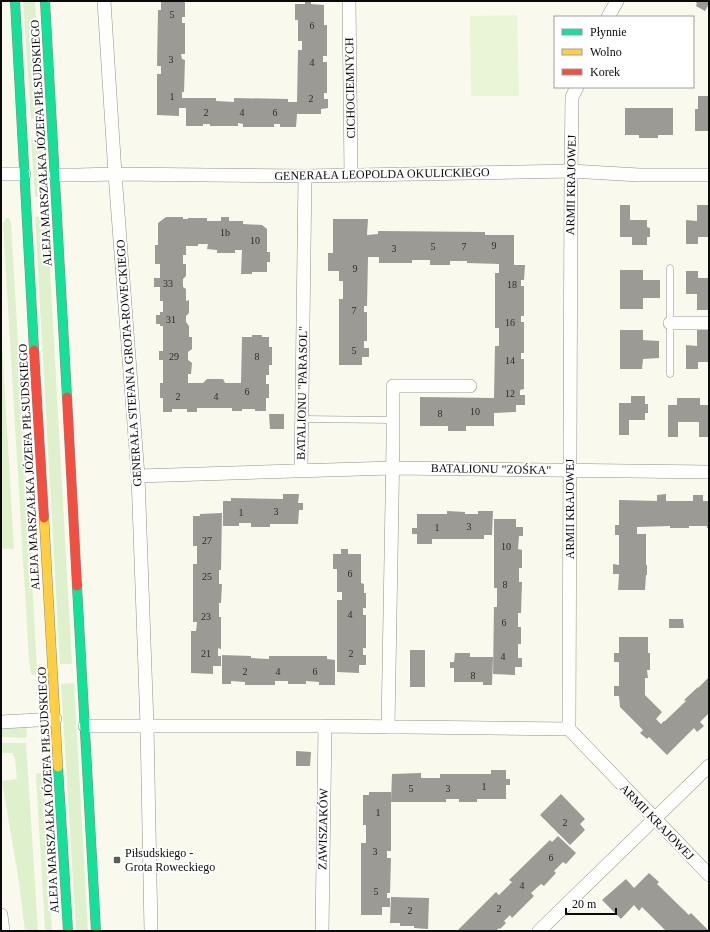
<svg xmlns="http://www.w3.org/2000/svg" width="710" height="932" font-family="Georgia,serif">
  <rect width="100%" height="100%" fill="#faf9ed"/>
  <path fill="#def1cc" d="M23 1H35L41 118 31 119Z
    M31 138H43L46 197H35Z
    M47 216 72 664H60L35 217Z
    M6 218H9L11 223 37 669 36 674 34 675 31 674 29 660 3 224Z
    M1 326 14 549H1Z
    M74 683 88 931H76L61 684Z
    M1 727 26 728 27 733 26 738 1 737Z
    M1 743H26L38 931H25L19 882 2 781 17 779 15 758 12 753H1Z
    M44 772 52 931H45L36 774Z"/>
  <path fill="#eaf5d6" d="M517 15 519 96H471L470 16Z"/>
  <path fill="#9c9a94" d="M161 1H185V17H182V23H185V54H181L182 59 185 60 184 92H182V98H216V101L234 102V98L288 99V102H297L298 50H302V41H298V20H295V4H305V1H311V4L324 5V25H327V56H323V62H327V93H324V99H328V108L321 109V114H297L296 127H280V124H274V127H243V124L238 123V126H210V124H203V126H186V108H179V116L157 115V74H161V66H157L158 10H161Z
    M694 1H709V4L705 11 696 6 697 3Z
    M698 96H709V131H695V109H698Z
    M625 108H673V135H658V138H639V135H625Z
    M620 205H630V220H647V227L650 228V237H647V245H632V237H620Z
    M697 205H709V237H698V244H686V220L697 221Z
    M166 217H183V219H188V218H207V221H221V217H229V221H243V224L262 225 267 229V252H270V262H267V272H252V274H241L242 250H235V253H217V250L207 249 208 244H198V246H186V255H183V264H186V276L183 279V287L186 289V301L189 300V313L186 316V322L189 326V337H192V349L188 352V360L192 363 191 374H188V383H203L207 379H223L225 383H241L242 337H252V335H262V337H269V347H272V365H269V375H266V384H269V398H266V411H255V409H242V411H232V408H197V412H187V409H172V412H163V398H160V383H163V360H159V351H163V326H160V324H156V315H160V312H163V301H160V287H154V278H160V264H155V245H158V223Z
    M333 219H368L367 235 378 234V231L485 232V235H514V265H525L524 280H521V286H524V316H521V322H524V353H521V359H524V389L520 390V395H525V405H516V412L494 413V426H466V431H448V426H420V397L494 398 495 346H499V328H495V273H499V264L467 263V261H450V265H430V260H412V263H379V257H368L367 306H364V312H367V341H364V348H369V357H362V365H339V299H343V281H339V271H328V253H333Z
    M620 270H643V280H660V298H643V309H620Z
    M686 271H698V278H709V310H697V294H686Z
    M620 330H643V340L659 341V358L643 359 642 369H620Z
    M697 330H709V362H698V369H686V345L697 346Z
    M631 396H645V404H648V413H645V420H629V435H619V403H631Z
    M677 398H700V405H709V437H699V422H678V437H668V405H677Z
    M269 414H284V429H270Z
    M283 494H299L298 503H303V510H299L298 524H270V527H251V523H239V526H223V501H231V498L283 499Z
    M666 494V501H693V495H703V501H709V528H707V526H689V528H670V526L637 527V534H646V565H647V575H646L645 590H618L619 574H613V564L619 565V535H615V525H619V500L657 501V495Z
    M447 511 465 512V514H478V511H493L492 535H484V539H432V544H417V534H412V528H417V514H447Z
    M222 513 221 570H219V584H222L221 603H219V617H221V649L218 648V656H221V666H213V674L191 673V631H196L197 622H193V564H197V546H193V516H200V514Z
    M494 519H516V527H523V536H519L518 549 522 550V568H519V582H522L521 613H518V627H521V644H518V658H522V667H515V675L493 674 494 607H497V588H494Z
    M341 549H348V554H361V583L364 584V593H366V608H363V615H366V648H363V655H366V665H359V673L337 672V600H342V592H337V569H333V554H341Z
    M669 619H683L684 628H669Z
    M619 637H648V653H650V670H647L648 678H645V695L662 712 656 719 661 724 664 721H665L686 701 684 700 698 687V688L709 677V713L700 722 704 726 697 732 694 728 667 755 649 737 647 739 640 733 643 730 620 707 619 696H614V686H619V662H614V653H619Z
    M410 650H425V687H410Z
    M455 653H470V657H493L492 685H483V682H454V668H450V662H454Z
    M222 655 251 656V658L269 659V656H327V659L335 660V685H319V682L306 681V684H288V681H275V685H245V682L231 681V684H222Z
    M296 751 311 752 310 766H296Z
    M491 770H506V779H510V785H506V799H477V802H459V799H446V802H391L392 774 421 773V778H440V774H491Z
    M369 792H391V851H387V858H391L390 893H387V898H390V907H382V915H361V843H366V825H363V795H369Z
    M561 794 585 819 580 824 585 830 570 845 540 815Z
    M558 836 576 853 566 864 563 862 554 871 556 873 544 886 541 884 531 893 534 896 512 918 510 915 504 921 506 923 500 929 499 928 496 931H457L496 892 499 895 512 882 509 880 550 840 552 842Z
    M649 873 659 882 657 884 689 915 691 913 709 931H666L642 907 639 911 634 905 621 919 602 900 626 879 634 888Z
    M391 897 429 898 428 929 414 928V926H400V923H390Z"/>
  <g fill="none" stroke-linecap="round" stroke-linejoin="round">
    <defs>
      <path id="lane" d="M670 374V268
        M302 419 393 420"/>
      <path id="street" d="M104 1 115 174 138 476 147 725 151 931
        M349 1 351 175
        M608 17 617 1
        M577 87 572 97 571 171 569 729 709 875
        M1 174H24
        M55 175H78L115 174 305 176 571 171 639 175H709
        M670 323H709
        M301 470 305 176
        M138 476 392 468 709 472
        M1 722 55 719
        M85 726H325L569 729
        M388 727 393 444V386H470
        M1 915 3 931
        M322 931 325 726
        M539 931 709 766"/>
      <path id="fast" d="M15 1 34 350
        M45 1 67 397
        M77 586 96 931
        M58 767 68 931"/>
      <path id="slow" d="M44 518 58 767"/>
      <path id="jam" d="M34 350 44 518
        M67 397 77 586"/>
    </defs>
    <use href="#lane" stroke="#92928c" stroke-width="7"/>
    <use href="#street" stroke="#92928c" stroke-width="14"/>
    <use href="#fast" stroke="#898883" stroke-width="10"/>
    <use href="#slow" stroke="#898883" stroke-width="10"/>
    <use href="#jam" stroke="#898883" stroke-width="10"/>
    <use href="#lane" stroke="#fefefc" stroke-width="6"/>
    <use href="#street" stroke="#fefefc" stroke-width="13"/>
    <use href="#fast" stroke="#16e098" stroke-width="9"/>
    <use href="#slow" stroke="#ffcf43" stroke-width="9"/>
    <use href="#jam" stroke="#f24e42" stroke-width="9"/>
  </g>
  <rect fill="#5e5e59" stroke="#fff" stroke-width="1.5" x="113" y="856" width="8" height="8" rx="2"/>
  <g text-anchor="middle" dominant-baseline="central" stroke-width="4" stroke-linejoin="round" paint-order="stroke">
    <g font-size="10" fill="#2e2e2c">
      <text x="172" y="14">5</text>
      <text x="312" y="25">6</text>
      <text x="171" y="59">3</text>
      <text x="312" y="62">4</text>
      <text x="172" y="96">1</text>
      <text x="311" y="98">2</text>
      <text x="206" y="112">2</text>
      <text x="242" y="112">4</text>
      <text x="275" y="112">6</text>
      <text x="225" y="232">1b</text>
      <text x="255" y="240">10</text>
      <text x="494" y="245">9</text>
      <text x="433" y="246">5</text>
      <text x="464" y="246">7</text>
      <text x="394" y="248">3</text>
      <text x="355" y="268">9</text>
      <text x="168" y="283">33</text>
      <text x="512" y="284">18</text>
      <text x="354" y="310">7</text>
      <text x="171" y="319">31</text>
      <text x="510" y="322">16</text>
      <text x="354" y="350">5</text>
      <text x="174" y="356">29</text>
      <text x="257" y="356">8</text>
      <text x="510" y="360">14</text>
      <text x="247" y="391">6</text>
      <text x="510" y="393">12</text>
      <text x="178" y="396">2</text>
      <text x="216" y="396">4</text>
      <text x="475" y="411">10</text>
      <text x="440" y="413">8</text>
      <text x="276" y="511">3</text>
      <text x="241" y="512">1</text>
      <text x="469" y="526">3</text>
      <text x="437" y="527">1</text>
      <text x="207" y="540">27</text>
      <text x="506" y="546">10</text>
      <text x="350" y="573">6</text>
      <text x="207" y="576">25</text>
      <text x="505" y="584">8</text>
      <text x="350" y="614">4</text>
      <text x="206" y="616">23</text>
      <text x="504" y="622">6</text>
      <text x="206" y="653">21</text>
      <text x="351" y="653">2</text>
      <text x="503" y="656">4</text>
      <text x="245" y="671">2</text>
      <text x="278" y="671">4</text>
      <text x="315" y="671">6</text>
      <text x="473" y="675">8</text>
      <text x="484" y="786">1</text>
      <text x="411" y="788">5</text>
      <text x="448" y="788">3</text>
      <text x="378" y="812">1</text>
      <text x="565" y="822">2</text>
      <text x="375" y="851">3</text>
      <text x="551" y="857">6</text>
      <text x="522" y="885">4</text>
      <text x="376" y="891">5</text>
      <text x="499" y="908">2</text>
      <text x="410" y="910">2</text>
    </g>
    <g font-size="12" fill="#0a0a0a" stroke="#fff">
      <text transform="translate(350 88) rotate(-91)">CICHOCIEMNYCH</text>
      <text transform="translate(41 143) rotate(-93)">ALEJA MARSZAŁKA JÓZEFA PIŁSUDSKIEGO</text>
      <text transform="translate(382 174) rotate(-1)">GENERAŁA LEOPOLDA OKULICKIEGO</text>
      <text transform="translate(571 185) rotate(-89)">ARMII KRAJOWEJ</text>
      <text transform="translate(129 363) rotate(-94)">GENERAŁA STEFANA GROTA-ROWECKIEGO</text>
      <text transform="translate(302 393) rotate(-89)">BATALIONU "PARASOL"</text>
      <text transform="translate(29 467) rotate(-93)">ALEJA MARSZAŁKA JÓZEFA PIŁSUDSKIEGO</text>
      <text transform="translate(491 469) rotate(1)">BATALIONU "ZOŚKA"</text>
      <text transform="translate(570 509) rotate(-90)">ARMII KRAJOWEJ</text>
      <text transform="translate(48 790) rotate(-93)">ALEJA MARSZAŁKA JÓZEFA PIŁSUDSKIEGO</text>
      <text transform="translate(657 822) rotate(46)">ARMII KRAJOWEJ</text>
      <text transform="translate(323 829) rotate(-89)">ZAWISZAKÓW</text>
    </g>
    <g font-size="12" fill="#0a0a0a" stroke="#fff" text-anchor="start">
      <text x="125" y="853">Piłsudskiego -<tspan x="125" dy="14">Grota Roweckiego</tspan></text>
    </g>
  </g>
  <rect width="710" height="932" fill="none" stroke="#0a0a0a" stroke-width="4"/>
  <rect x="554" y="16" width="140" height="72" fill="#ffffff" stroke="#9d9d9d"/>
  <rect x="562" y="29" width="20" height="6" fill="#16e098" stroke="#9d9d9d"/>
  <text x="590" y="36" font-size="12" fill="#0a0a0a">Płynnie</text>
  <rect x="562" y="49" width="20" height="6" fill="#ffcf43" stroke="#9d9d9d"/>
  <text x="590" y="56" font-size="12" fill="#0a0a0a">Wolno</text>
  <rect x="562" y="69" width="20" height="6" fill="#f24e42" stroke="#9d9d9d"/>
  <text x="590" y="76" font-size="12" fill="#0a0a0a">Korek</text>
  <path d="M566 908v6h50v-6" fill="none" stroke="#0a0a0a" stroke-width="2"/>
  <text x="572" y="908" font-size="12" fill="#0a0a0a" stroke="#ffffff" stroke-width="3" paint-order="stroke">20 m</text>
</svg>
